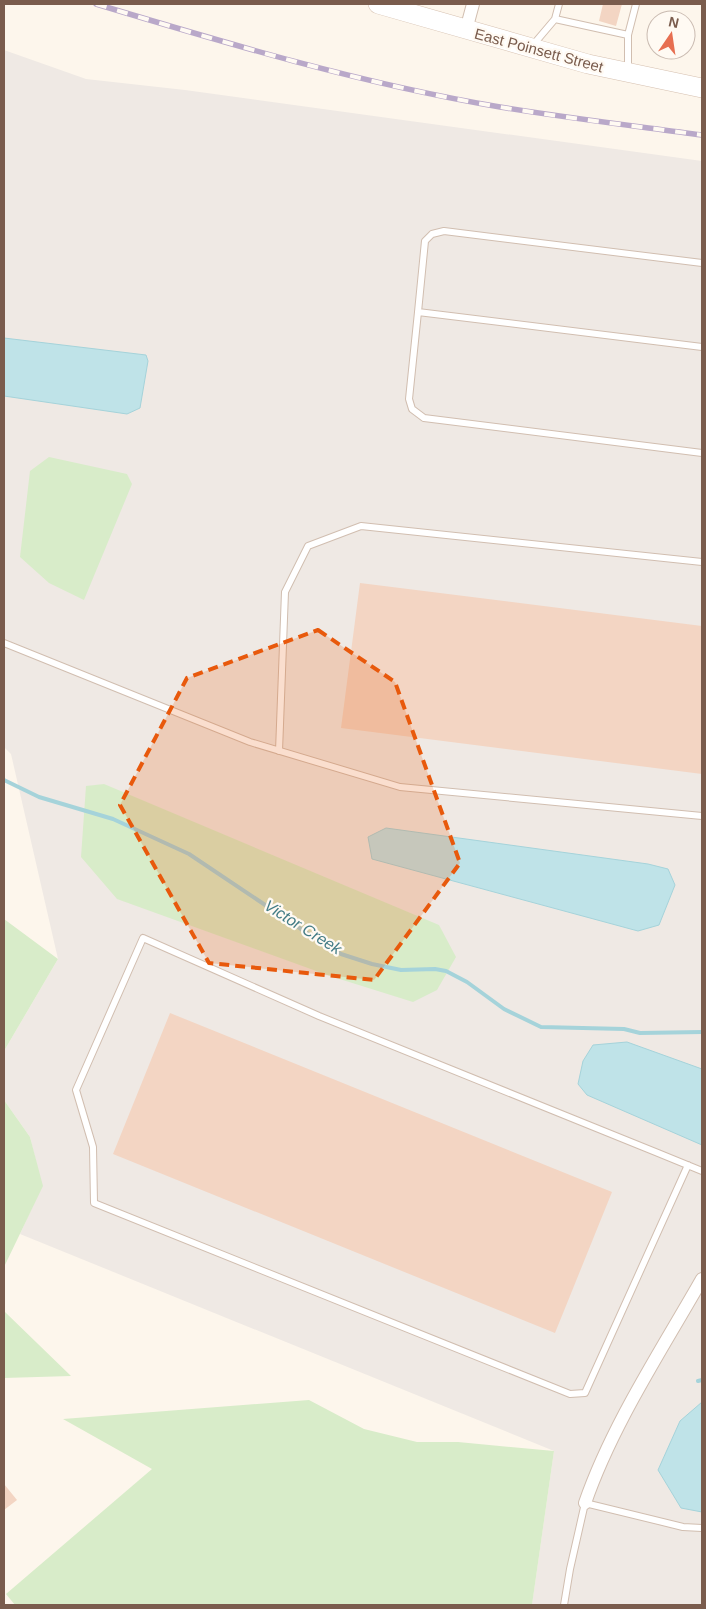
<svg xmlns="http://www.w3.org/2000/svg" width="706" height="1609" font-family="Arial,sans-serif">
  <rect width="100%" height="100%" fill="#fdf6ec"/>
  <path fill="#efe9e4" d="M4 50 86 79 185 90 702 161V1605H532L554 1451 20 1234 42 1186 30 1137 4 1100V1051L58 959 11 754 4 747Z"/>
  <path fill="#d8ecc9" d="M49 457 127 474 132 484 84 600 49 583 20 557 30 471Z
    M104 784 439 925 456 957 437 990 413 1002 330 976 117 899 81 857 86 786Z
    M4 919 58 959 4 1051Z
    M4 1100 30 1137 43 1186 4 1267Z
    M4 1311 71 1376 4 1378Z
    M309 1400 364 1429 417 1442H458L554 1451 532 1605H15L6 1594 152 1469 63 1419Z"/>
  <path fill="#bfe3e8" stroke="#a5d3da" d="M4 338 146 355 148 361 140 408 127 414 4 396Z
    M386 828 648 864 668 869 675 885 659 925 638 931 372 859 368 837Z
    M627 1042 702 1069V1145L587 1095 578 1084 583 1061 593 1045Z
    M702 1402V1512L681 1508 658 1470 680 1421Z"/>
  <g fill="none" stroke-linecap="round" stroke-linejoin="round">
    <path stroke="#a5d3da" stroke-width="4" d="M4 780 39 797 113 819 189 854 310 935 341 954 372 964 401 970 435 969 446 971 467 982 504 1009 541 1027 624 1029 640 1033 702 1032
      M698 1381 702 1380"/>
  </g>
  <path fill="#f3d5c3" d="M603 4H622L616 26 599 21Z
    M360 583 702 626V774L341 728Z
    M170 1013 612 1192 555 1333 113 1154Z
    M4 1484 17 1500 4 1510Z"/>
  <g fill="none" stroke-linecap="round" stroke-linejoin="round">
    <defs>
      <path id="service" d="M555 19 559 4
        M628 35 636 4
        M533 45 555 19 628 35V70
        M418 312 425 241 432 234 444 231 702 263
        M702 347 418 312 409 399 412 409 424 418 702 453
        M4 643 250 742 400 787 702 816
        M279 751 285 592 308 546 361 526 702 562
        M688 1165 585 1393 570 1394 94 1203 93 1147 76 1090 143 938 319 1016 658 1153 702 1171
        M564 1605 570 1569 585 1503 683 1527 702 1528"/>
      <path id="minor" d="M466 30 473 4
        M585 1503C612 1425 661 1351 702 1279"/>
      <path id="secondary" d="M378 4 588 64 702 88"/>
    </defs>
    <use href="#service" stroke="#d1beb0" stroke-width="8"/>
    <use href="#minor" stroke="#d1beb0" stroke-width="14"/>
    <use href="#secondary" stroke="#d6c0b0" stroke-width="20"/>
    <use href="#service" stroke="#fff" stroke-width="6"/>
    <use href="#minor" stroke="#fff" stroke-width="12"/>
    <use href="#secondary" stroke="#fff" stroke-width="19"/>
    <defs>
      <path id="rail" d="M96 4C229 44 363 84 500 107 567 118 635 126 702 135"/>
    </defs>
    <use href="#rail" stroke="#b9a8c9" stroke-width="5.5"/>
    <use href="#rail" stroke="#fffaf3" stroke-width="4" stroke-dasharray="11" stroke-linecap="butt"/>
  </g>
  <path fill="#e8590c" fill-opacity="0.2" stroke="#e8590c" stroke-width="4" stroke-dasharray="10 6" stroke-linejoin="round" d="M318 630 395 682 460 863 374 980 209 963 120 805 187 678Z"/>
  <g text-anchor="middle" dominant-baseline="central" stroke-width="4.5" stroke-linejoin="round" paint-order="stroke">
    <g font-size="15" fill="#7a5c4d" stroke="#fffaf3">
      <text transform="translate(539 50) rotate(15)">East Poinsett Street</text>
    </g>
    <g font-size="16" font-style="italic" fill="#437c86" stroke="#fffaf3">
      <text transform="translate(303 927) rotate(32)">Victor Creek</text>
    </g>
  </g>
  <rect width="706" height="1609" fill="none" stroke="#7a5c4d" stroke-width="10"/>
  <g transform="translate(671 35) rotate(13)"><circle r="24" fill="#fffaf3" stroke="#cabbb1"/>
  <path d="M0-4L9 19L0 12L-9 19Z" fill="#e76f51"/>
  <text y="-8" font-size="14" font-weight="bold" text-anchor="middle" fill="#7a5c4d">N</text>
  </g>
</svg>
